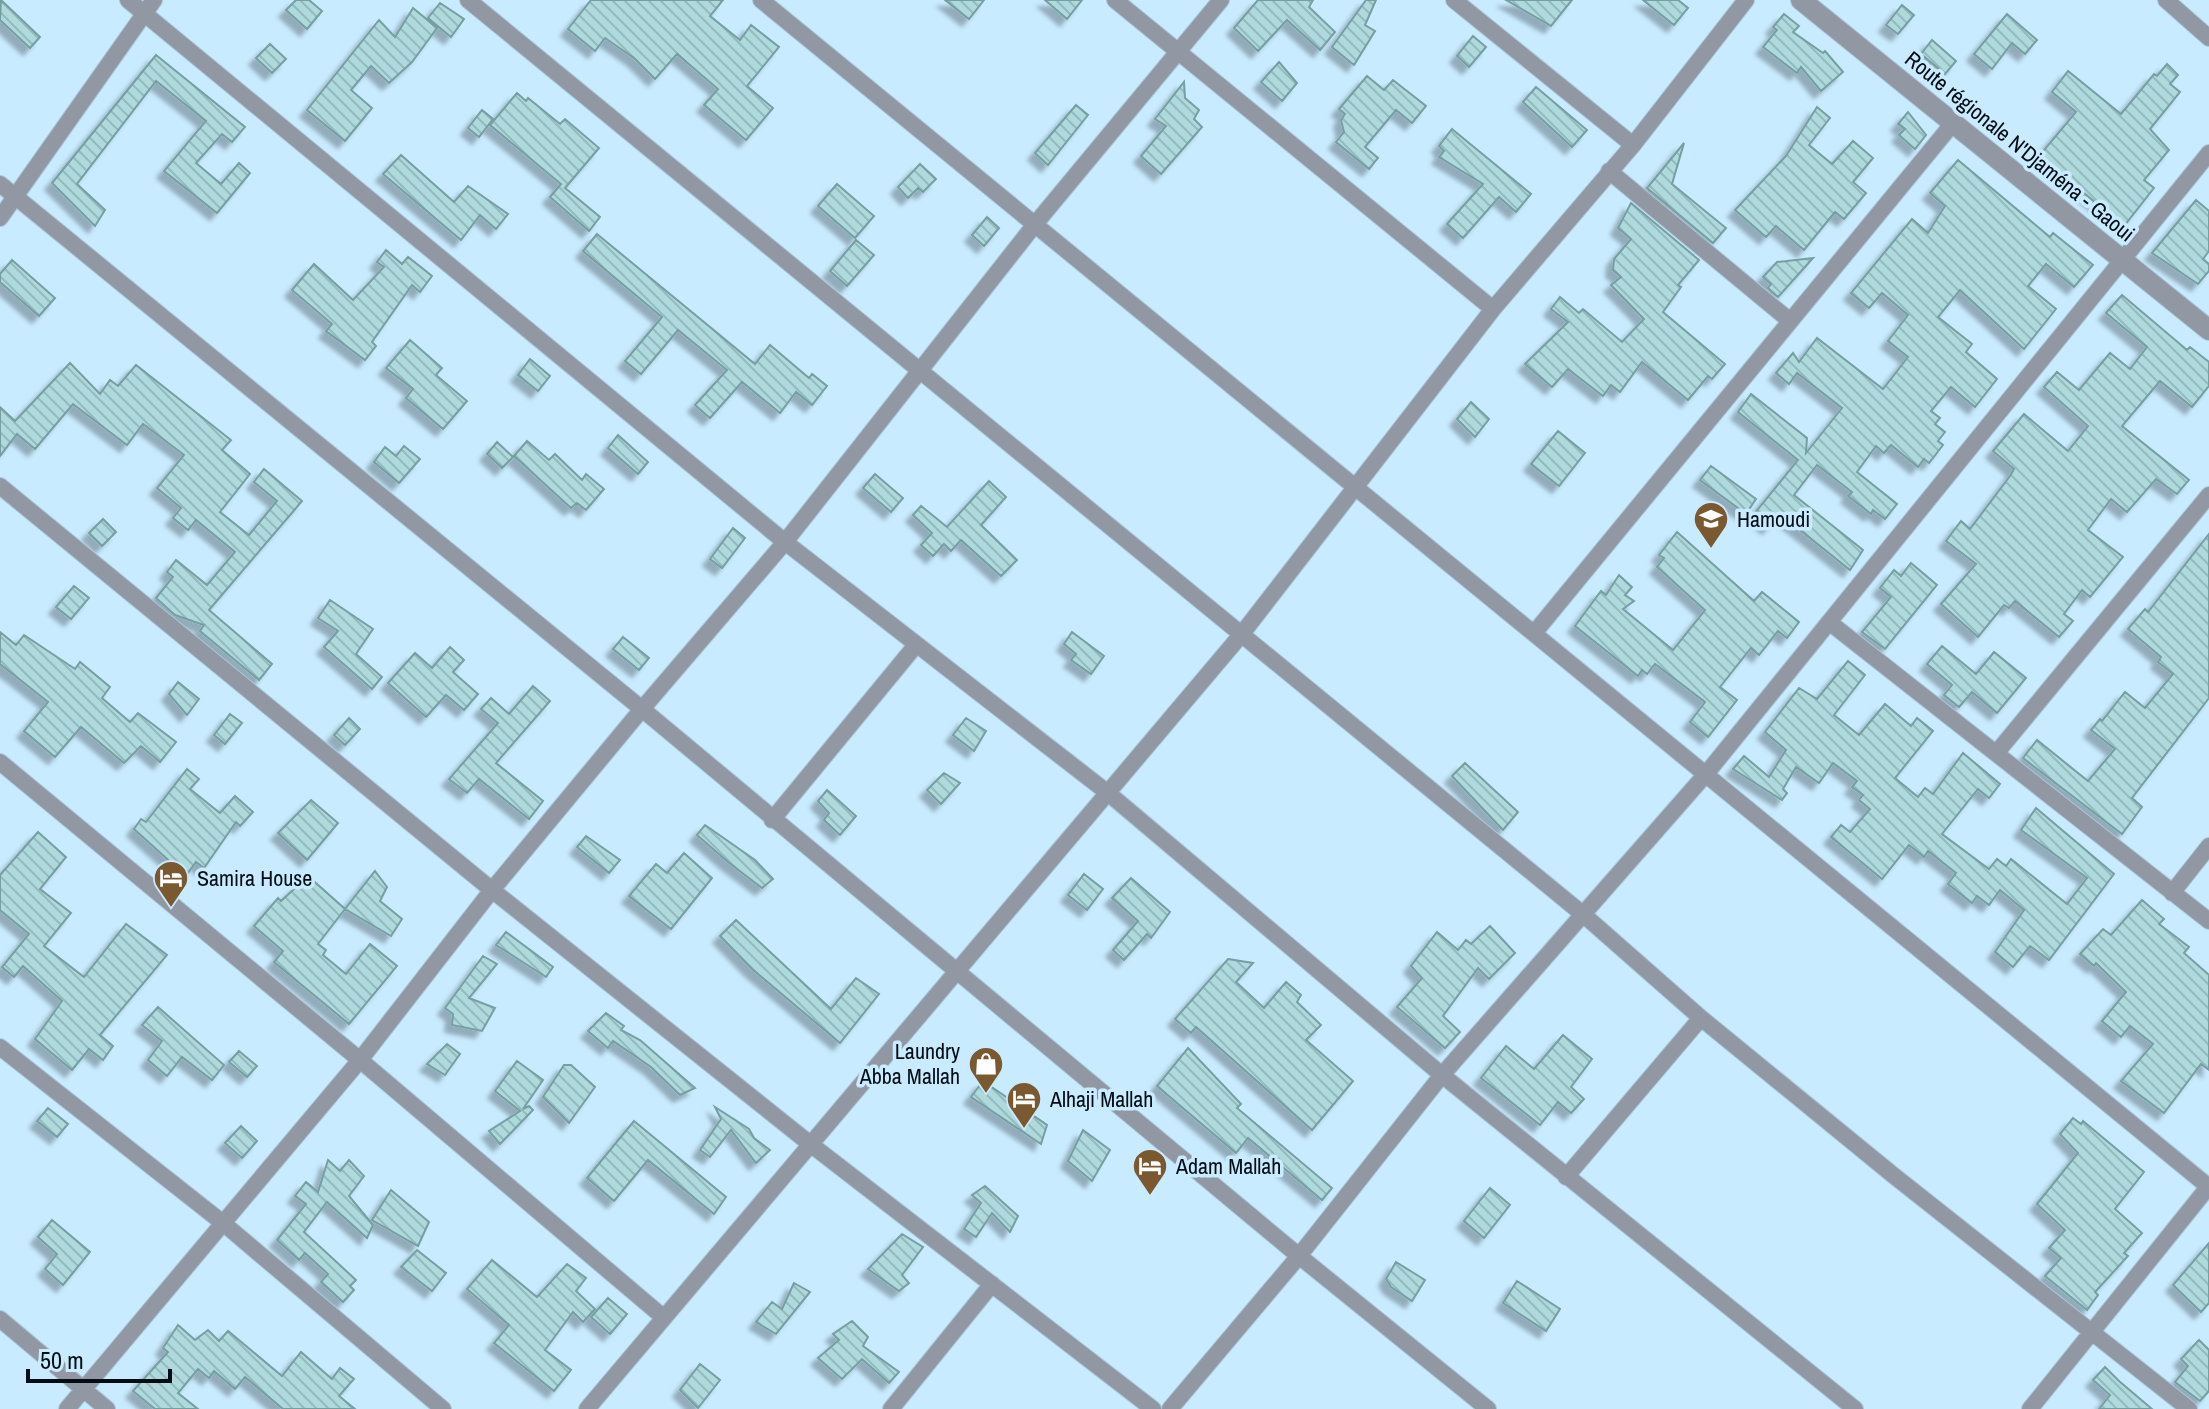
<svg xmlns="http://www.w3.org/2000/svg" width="2209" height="1409" font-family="'Archivo Narrow',sans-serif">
  <defs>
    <pattern id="building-back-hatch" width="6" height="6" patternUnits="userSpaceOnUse" patternTransform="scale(2)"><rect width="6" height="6" fill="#afdadd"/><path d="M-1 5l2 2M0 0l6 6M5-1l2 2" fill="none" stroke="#95babd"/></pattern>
    <filter id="shadow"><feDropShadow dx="-7" dy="7" stdDeviation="2" flood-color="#0004"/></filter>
  </defs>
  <rect width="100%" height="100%" fill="#c9ebff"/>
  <path fill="url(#building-back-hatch)" stroke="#769fa2" stroke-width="2" filter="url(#shadow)" d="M1 0 40 37 30 48 0 20Z
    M296 0H309L322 11 307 29 286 10Z
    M591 0H723L710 16 740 40 751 25 779 47 747 86 773 108 746 140 704 105 718 89 677 54 655 79 634 58 605 38 595 51 568 29Z
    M945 0H984L969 19Z
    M1045 0H1082L1067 19Z
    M1258 0H1313L1309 7 1335 32 1320 50 1287 20 1258 51 1234 28Z
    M1366 0H1376L1365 25 1375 31 1354 65 1332 47Z
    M1506 0H1572L1551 26Z
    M1643 0H1678L1688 8 1674 25Z
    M440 3 464 19 451 37 428 18Z
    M1902 5 1914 15 1898 34 1886 25Z
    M413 8 437 28 412 62 389 83 371 66 351 90 372 108 345 141 307 110 379 20 395 37Z
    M1784 14 1799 26 1793 32 1823 53 1825 51 1843 72 1821 91 1801 67 1797 73 1763 47 1777 30 1773 27Z
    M2007 14 2037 40 2025 54 2012 43 1992 69 1974 54Z
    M1473 36 1486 47 1469 67 1457 56Z
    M1932 40 1956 61 1945 74 1921 54Z
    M270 44 286 59 272 73 256 58Z
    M156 55 245 127 232 142 222 134 196 163 221 184 239 163 250 173 217 213 164 171 206 121 156 81 77 184 105 210 95 226 52 183Z
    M1279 62 1297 83 1282 101 1261 82Z
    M2167 64 2178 75 2170 84 2180 92 2150 129 2169 150 2144 180 2154 188 2124 226 2039 156 2076 112 2052 92 2068 71 2121 114 2154 74 2157 76Z
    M1367 76 1384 90 1393 80 1426 106 1412 123 1396 110 1365 147 1378 158 1369 169 1336 142 1344 132 1341 120 1345 114 1339 109Z
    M1184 82 1185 98 1199 110 1194 119 1202 127 1161 174 1141 156 1166 126 1155 119Z
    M1536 87 1587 130 1572 147 1523 102Z
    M517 93 526 101 528 98 560 124 565 119 599 148 565 188 600 217 589 231 550 197 561 184 490 125Z
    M1076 105 1088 115 1048 165 1035 153Z
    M1817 107 1830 118 1809 145 1832 164 1853 141 1873 158 1853 182 1866 193 1844 219 1835 212 1804 250 1776 226 1766 237 1735 210 1786 156Z
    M482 110 493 119 479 137 468 128Z
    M1908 112 1926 135 1915 149 1899 135 1905 129 1898 124Z
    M1452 129 1531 194 1516 212 1499 197 1463 238 1447 224 1483 184 1439 157 1444 151 1439 146Z
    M1684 143 1672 184 1726 228 1713 243 1647 188Z
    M401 155 454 202 468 186 508 214 496 229 480 215 461 240 383 174Z
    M1958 160 2050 237 2053 233 2093 265 2074 287 2046 264 2028 286 2056 309 2024 349 1960 290 1938 317 1972 344 1966 352 1997 379 1975 407 1951 387 1931 411 1940 418 1935 424 1945 432 1938 441 1943 445 1929 463 1924 459 1918 467 1891 445 1884 453 1876 446 1857 472 1897 504 1885 519 1873 510 1871 514 1848 496 1852 492 1817 465 1794 495 1863 550 1850 570 1780 514 1769 527 1754 514 1798 460 1738 412 1751 394 1807 438 1806 453 1842 408 1797 373 1789 384 1776 373 1793 353 1799 362 1817 338 1883 389 1908 357 1888 341 1908 315 1882 293 1869 308 1851 293 1912 219 1928 233 1945 206 1930 193Z
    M920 164 936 179 923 192 918 188 908 198 898 187Z
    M837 184 874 216 855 238 818 206Z
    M2196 200 2209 211V251L2203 259 2209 264V271L2198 284 2152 253Z
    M1631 203 1699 260 1678 285 1681 287 1663 312 1725 364 1712 379 1708 376 1688 400 1642 362 1620 392 1611 385 1603 396 1568 369 1552 387 1525 364 1568 322 1551 309 1560 297 1579 313 1583 309 1622 342 1644 319 1611 285 1621 277 1613 270 1614 259 1631 239 1618 228Z
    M987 217 999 228 984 246 972 235Z
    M597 234 755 364 770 345 809 378 812 374 827 386 812 405 796 392 780 413 742 382 710 418 695 405 727 370 678 330 641 374 625 361 662 317 583 251Z
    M856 240 874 255 847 286 830 271Z
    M386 250 402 264 408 257 432 276 420 292 412 285 372 342 376 346 365 360 326 331 332 324 292 290 314 264 353 300 384 267 377 262Z
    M1813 258 1778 297 1768 288 1771 284 1763 277 1777 262Z
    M12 260 55 298 39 316 0 282V274Z
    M2122 295 2187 350 2190 347 2209 362V386L2192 407 2160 381 2122 426 2189 480 2177 494 2156 479 2127 512 2111 499 2088 530 2123 557 2090 597 2082 590 2064 614 2073 621 2059 637 2015 601 2009 608 2004 605 1978 637 1941 604 1976 564 1946 541 1961 521 1970 529 2010 476 2014 469 1993 451 2024 414 2068 451 2088 426 2044 387 2057 372 2079 390 2110 353 2130 369 2147 347 2106 313Z
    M410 340 442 368 436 375 467 401 443 429 406 398 413 389 386 368Z
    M530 359 550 376 538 391 518 375Z
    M70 363 100 394 110 380 118 386 136 365 231 440 222 450 250 474 220 512 249 535 277 501 254 482 264 469 302 501 209 610 272 664 259 680 200 631 204 625 175 615 156 598 173 577 167 572 176 560 207 585 235 552 196 520 188 530 173 518 181 508 157 488 184 455 143 424 127 445 73 404 35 449 17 434 0 456V407L15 421Z
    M1471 402 1489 419 1475 437 1457 419Z
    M1558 431 1585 453 1559 486 1531 464Z
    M618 435 648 462 638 474 608 448Z
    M527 441 549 460 555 454 582 480 586 474 604 489 586 510 577 503 571 508 514 456Z
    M497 442 513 457 502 468 487 454Z
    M404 446 420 459 399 483 374 462 385 447 396 456Z
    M1711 466 1756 499 1746 514 1700 480Z
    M875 474 903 498 891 512 863 488Z
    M989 481 1006 497 981 525 1017 560 1001 576 961 540 951 551 944 544 933 556 921 545 932 533 913 515 921 506 947 527Z
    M103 519 116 532 102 546 89 533Z
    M733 528 745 538 722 568 710 559Z
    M1677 532 1754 601 1762 592 1799 622 1787 638 1778 631 1759 655 1751 648 1720 687 1737 700 1708 737 1690 722 1705 702 1655 664 1647 674 1642 670 1638 676 1575 626 1601 591 1606 595 1619 575 1632 587 1625 595 1634 601 1623 609 1673 650 1705 610 1657 567 1664 558 1659 555Z
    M2209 534V698L2132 798 2142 807 2122 834 2023 758 2037 740 2088 781 2115 749 2091 730 2100 719 2102 721 2125 692 2145 708 2173 674 2158 662 2161 657 2128 629 2145 609 2148 612Z
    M1911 563 1937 585 1885 649 1862 632 1891 597 1880 588 1894 570 1901 576Z
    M74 586 89 598 71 619 56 607Z
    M330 600 373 629 356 654 382 677 372 689 324 647 338 631 318 618Z
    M0 632 16 645 24 635 75 669 80 662 110 687 102 698 130 722 138 713 176 742 160 762 141 746 124 763 81 727 55 757 24 731 48 702 0 664Z
    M1072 632 1104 656 1091 674 1071 660 1076 654 1064 644Z
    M623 637 649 658 639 670 613 649Z
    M1942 646 1976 674 1994 652 2026 678 1997 713 1972 692 1959 707 1944 695 1952 685 1927 664Z
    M450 647 464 660 453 672 478 694 464 710 446 695 426 717 388 683 415 653 432 668Z
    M1848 661 1865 675 1834 715 1859 735 1885 704 1911 726 1917 718 1933 731 1895 778 1918 797 1925 788 1933 794 1963 753 2000 784 1989 798 1978 789 1942 834 1989 869 1997 859 2006 866 2011 859 2067 904 2087 878 2021 830 2036 808 2114 874 2049 960 2030 946 2013 967 1995 952 2024 910 2000 890 1989 905 1977 896 1972 903 1948 884 1956 873 1928 851 1924 857 1909 845 1882 879 1831 837 1841 825 1850 832 1870 809 1859 800 1863 795 1852 787 1857 781 1833 763 1819 783 1796 767 1783 789 1787 793 1782 800 1733 769 1744 756 1769 777 1786 750 1765 732 1799 688 1817 699Z
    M178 682 199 699 187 715 169 694Z
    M533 686 550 701 496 763 543 801 529 819 479 779 467 793 449 779 498 723 481 709 491 698 509 714Z
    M230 714 242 723 225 744 214 735Z
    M349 718 360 729 345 745 334 735Z
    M966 718 986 731 974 751 953 735Z
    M1465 763 1518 812 1503 830 1452 776Z
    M187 769 199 779 190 789 220 813 235 796 253 812 240 826 236 822 204 868 196 862 179 885 167 876 175 866 134 829 141 819 146 822Z
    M944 773 960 783 941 804 927 790Z
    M827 790 856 816 840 835 824 820 829 813 818 801Z
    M311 800 338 823 307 860 278 833Z
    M705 825 755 860 773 879 762 888 728 862 697 835Z
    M38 832 66 857 40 889 71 913 44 946 84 977 126 924 167 955 100 1035 113 1046 103 1060 89 1049 72 1070 35 1039 62 1001 23 966 14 977 2 967 29 934 0 910V875Z
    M586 836 620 860 609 873 577 847Z
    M684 853 712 878 671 929 629 896 656 864 667 873Z
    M375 871 387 887 380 901 402 919 391 936 345 909Z
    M1084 874 1103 889 1087 910 1068 895Z
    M308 876 345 909 318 944 326 950 323 955 346 974 370 944 397 966 349 1024 274 962 283 951 254 926 278 898 281 901Z
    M1131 878 1170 912 1151 938 1147 934 1124 960 1113 950 1138 921 1112 898Z
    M2142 900 2164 919 2159 924 2189 947 2184 953 2209 975V1070L2201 1064 2164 1113 2121 1081 2153 1044 2130 1026 2121 1037 2102 1021 2126 992 2096 963 2094 966 2080 954 2103 929 2111 935Z
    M736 920 831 1009 856 978 879 994 840 1043 752 969 720 936Z
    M1490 926 1515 953 1489 979 1478 968 1443 1016 1460 1032 1445 1048 1397 1007 1422 978 1411 966 1437 932 1458 950 1466 940 1471 944Z
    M506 932 553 967 546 977 496 945Z
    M483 956 497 964 469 998 495 1008 482 1031 452 1025 453 1014 445 1008Z
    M1228 959 1253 963 1236 982 1264 1008 1286 982 1301 995 1297 1002 1321 1025 1306 1040 1353 1081 1312 1130 1196 1027 1191 1033 1175 1019Z
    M158 1007 224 1065 212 1080 182 1057 167 1076 148 1060 162 1041 142 1025Z
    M606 1013 624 1026 621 1030 640 1040 695 1088 680 1095 651 1067 613 1041 608 1048 588 1031Z
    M1563 1035 1592 1059 1571 1087 1584 1099 1571 1113 1558 1102 1540 1125 1481 1078 1506 1046 1534 1069Z
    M447 1044 460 1054 445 1075 427 1064Z
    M1188 1048 1241 1104 1237 1108 1332 1188 1322 1200 1248 1138 1236 1153 1157 1086Z
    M239 1051 257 1066 247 1077 229 1062Z
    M517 1061 543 1080 523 1109 529 1106 533 1110 500 1144 489 1131 520 1111 495 1091Z
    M564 1065H571L595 1087 569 1123 543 1097Z
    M983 1081 1047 1125 1041 1144 971 1097Z
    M715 1107 749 1129 754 1138 770 1150 756 1163 731 1130 710 1157 700 1150 721 1119Z
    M48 1108 68 1124 57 1137 37 1121Z
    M2073 1118 2081 1124 2083 1121 2144 1172 2115 1209 2142 1233 2124 1253 2128 1256 2095 1292 2098 1295 2087 1310 2045 1276 2061 1258 2049 1248 2065 1230 2037 1204 2078 1153 2060 1134Z
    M634 1121 726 1197 714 1214 648 1160 614 1201 587 1178Z
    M241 1126 257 1141 242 1158 225 1143Z
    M1083 1130 1110 1150 1092 1181 1068 1161Z
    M328 1160 340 1171 349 1160 364 1176 349 1196 373 1225 367 1238 327 1202 304 1232 356 1280 350 1286 354 1290 343 1302 321 1282 328 1274 305 1253 299 1260 277 1240 306 1204 295 1196 306 1182 318 1192Z
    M985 1186 1018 1216 1010 1232 992 1213 976 1237 964 1229 981 1203 972 1195Z
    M1490 1188 1510 1205 1484 1238 1464 1221Z
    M391 1190 429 1222 418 1246 372 1220Z
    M52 1220 90 1252 63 1285 45 1269 57 1254 38 1237Z
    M902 1234 923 1247 902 1275 909 1283 899 1291 868 1269Z
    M2209 1243V1303L2201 1312 2173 1285Z
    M417 1250 446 1273 432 1291 401 1267Z
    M492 1260 537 1297 567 1264 586 1278 576 1291 595 1309 583 1322 573 1312 545 1350 571 1370 554 1391 494 1343 509 1325 467 1289Z
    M1396 1262 1425 1280 1412 1301 1391 1287 1386 1279Z
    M1517 1281 1560 1309 1546 1331 1503 1303Z
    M794 1283 810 1292 776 1334 756 1322 772 1302 782 1309Z
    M608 1298 627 1314 610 1334 591 1317Z
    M852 1321 868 1337 863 1346 899 1372 889 1383 862 1359 842 1379 818 1358 839 1340 833 1334Z
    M178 1325 195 1340 208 1330 219 1341 228 1331 282 1376 301 1352 332 1379 340 1368 354 1379 339 1396 355 1409H283L245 1377 235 1389 214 1371 209 1378 198 1369 178 1393 198 1409H155L133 1391 168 1352 163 1348Z
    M2199 1340 2209 1350V1391L2200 1401 2175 1382 2188 1366 2181 1359Z
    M700 1364 720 1380 698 1408 680 1390Z
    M2105 1367 2119 1381 2152 1409H2099L2110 1395 2093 1380Z"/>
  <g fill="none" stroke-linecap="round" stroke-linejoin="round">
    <defs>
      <path id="minor" d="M128 0 785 542 1108 793 1442 1075 1855 1409
        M468 0 1585 916 1701 1018 1893 1175 2189 1409
        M761 0 2209 1187
        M1115 0 1493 309
        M1454 0 1633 145
        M2166 0 2209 38
        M1609 171 1789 320
        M0 184 642 709 1299 1256 1488 1409
        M0 218 154 0
        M0 486 492 890 809 1143 1153 1409
        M1829 622 2209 921
        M1535 632 1954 122
        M1998 751 2209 495
        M0 762 360 1060 663 1317
        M772 820 916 645
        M2172 893 2209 846
        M0 1047 223 1223 443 1409
        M1566 1177 1701 1018
        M0 1319 107 1409
        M67 1409 360 1060 492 890 642 709 785 542 1036 223 1221 0
        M587 1409 1241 635 1493 309 1633 145 1746 0
        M891 1409 992 1284
        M1170 1409 1299 1256 1442 1075 1706 774 2209 153
        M2030 1409 2209 1186"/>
      <path id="tertiary" d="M1801 0 2209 330"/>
    </defs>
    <use href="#minor" stroke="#a9c7d9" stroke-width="18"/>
    <use href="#tertiary" stroke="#a9c7d9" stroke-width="22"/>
    <use href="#minor" stroke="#9297a4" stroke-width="16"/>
    <use href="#tertiary" stroke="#9297a4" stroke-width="20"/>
  </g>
  <defs>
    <symbol id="school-pin" viewBox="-11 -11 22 30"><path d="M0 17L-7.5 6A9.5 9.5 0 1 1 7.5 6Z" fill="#7a5830" stroke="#c9ebff"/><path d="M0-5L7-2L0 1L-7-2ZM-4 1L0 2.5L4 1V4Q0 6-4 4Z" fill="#fff"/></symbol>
    <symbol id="hotel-pin" viewBox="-11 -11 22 30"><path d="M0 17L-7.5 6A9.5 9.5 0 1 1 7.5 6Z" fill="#7a5830" stroke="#c9ebff"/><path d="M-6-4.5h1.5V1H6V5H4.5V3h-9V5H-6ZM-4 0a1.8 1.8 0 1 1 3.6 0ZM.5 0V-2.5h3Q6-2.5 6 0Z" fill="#fff"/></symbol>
    <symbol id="shop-pin" viewBox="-11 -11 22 30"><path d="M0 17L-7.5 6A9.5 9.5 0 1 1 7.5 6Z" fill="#7a5830" stroke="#c9ebff"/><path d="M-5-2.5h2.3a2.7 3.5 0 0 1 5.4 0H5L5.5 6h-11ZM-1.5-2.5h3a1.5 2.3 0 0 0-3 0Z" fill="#fff"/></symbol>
  </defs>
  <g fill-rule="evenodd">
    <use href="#school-pin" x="1691" y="499" width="40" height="54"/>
    <use href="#hotel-pin" x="151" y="858" width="40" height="54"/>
    <use href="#shop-pin" x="966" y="1044" width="40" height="54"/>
    <use href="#hotel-pin" x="1004" y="1079" width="40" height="54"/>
    <use href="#hotel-pin" x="1130" y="1146" width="40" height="54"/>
  </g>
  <g text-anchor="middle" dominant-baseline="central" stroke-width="7" stroke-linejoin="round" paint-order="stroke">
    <g font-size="22" fill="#030d13" stroke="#c9ebff">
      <text transform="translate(2020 146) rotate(39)">Route régionale N'Djaména - Gaoui</text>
    </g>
    <g font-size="22" fill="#030d13" stroke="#c9ebff" text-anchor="start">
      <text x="1737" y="519">Hamoudi</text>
      <text x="197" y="878">Samira House</text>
      <text x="960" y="1051" text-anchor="end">Laundry<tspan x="960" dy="25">Abba Mallah</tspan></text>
      <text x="1050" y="1099">Alhaji Mallah</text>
      <text x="1176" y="1166">Adam Mallah</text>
    </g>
  </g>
  <path d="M28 1369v12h142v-12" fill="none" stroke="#030d13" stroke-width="4"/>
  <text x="40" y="1369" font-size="24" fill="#030d13" stroke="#c9ebff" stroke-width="6" paint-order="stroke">50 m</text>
</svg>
